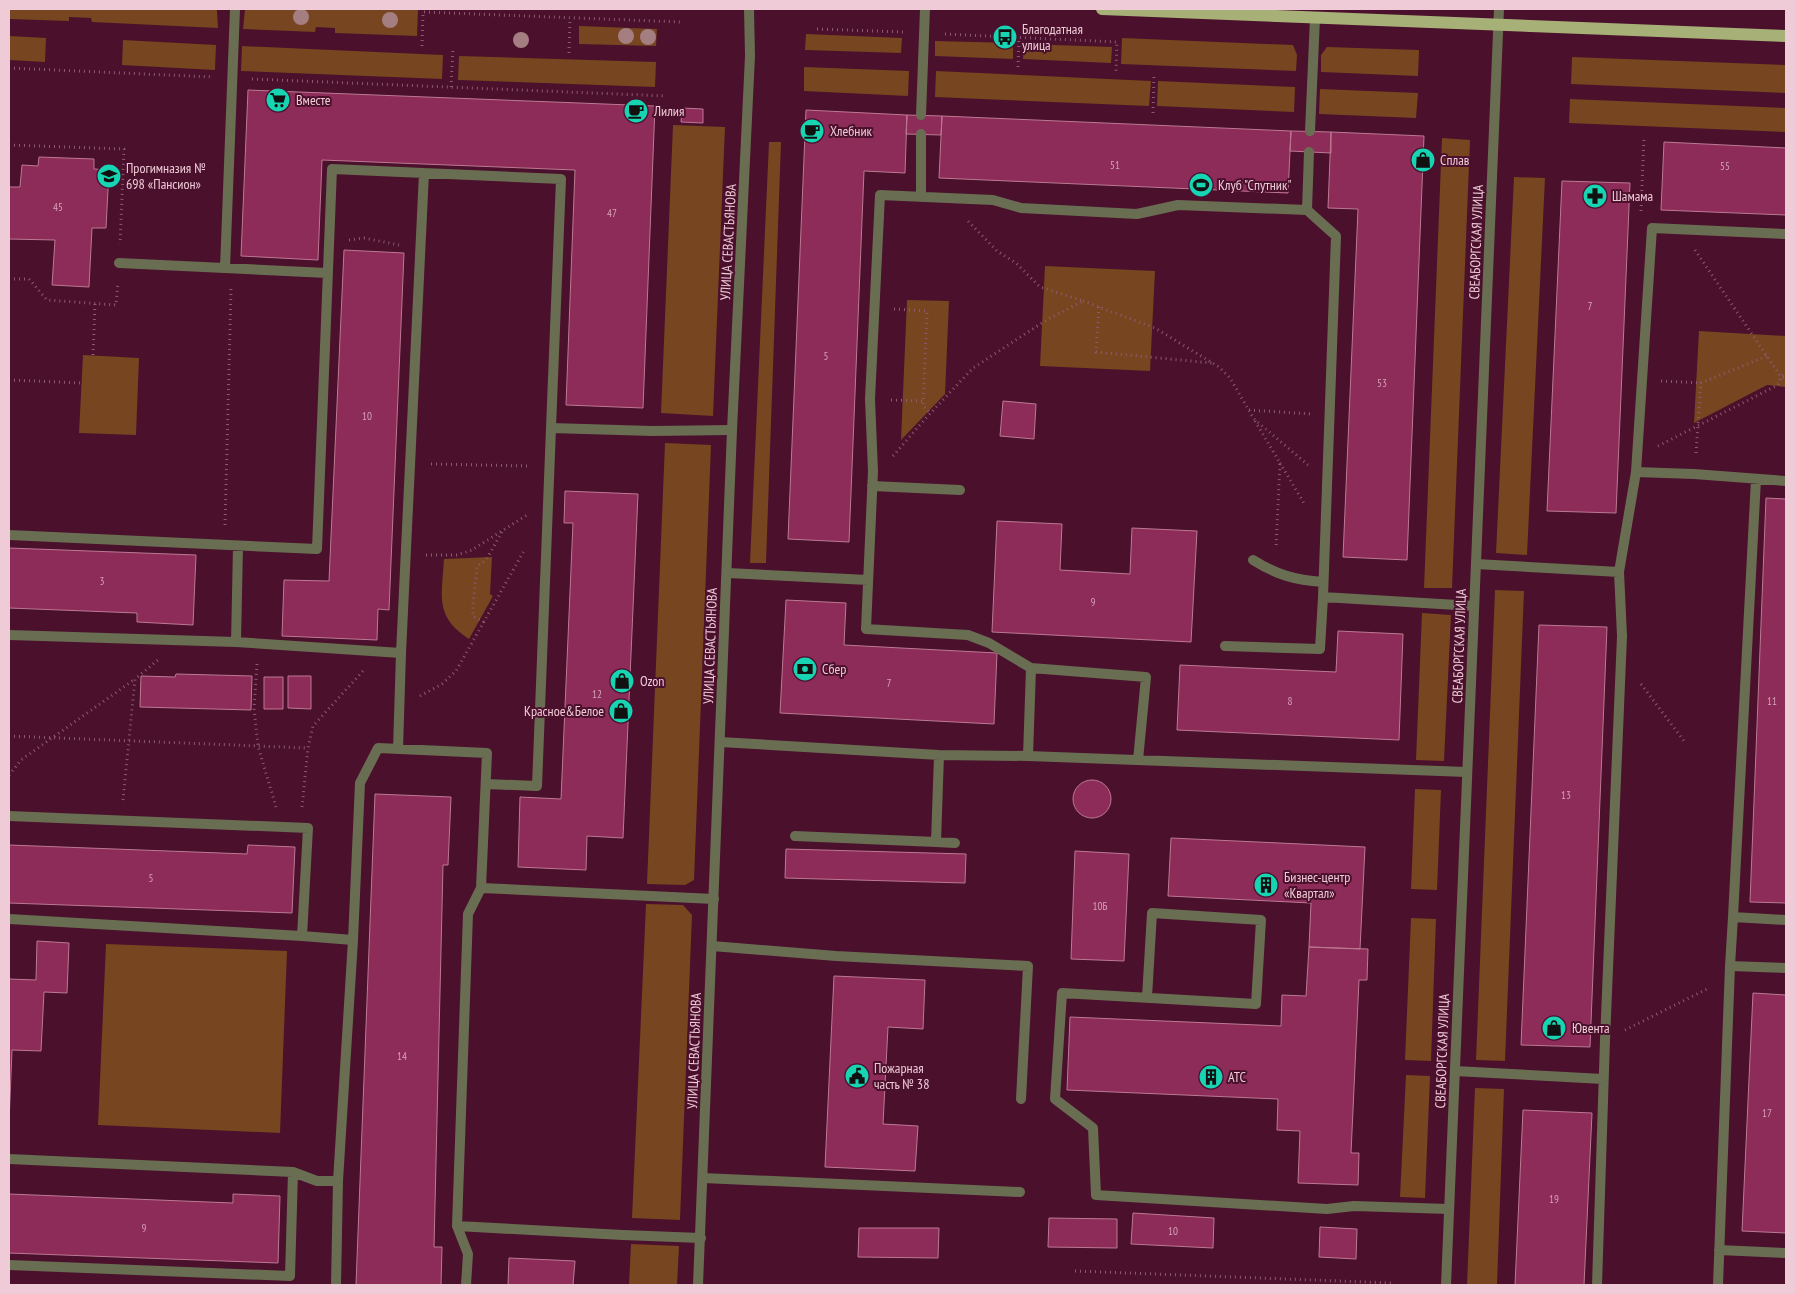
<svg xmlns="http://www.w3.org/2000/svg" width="1795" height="1294" font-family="'PT Sans Narrow',sans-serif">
  <rect width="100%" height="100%" fill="#4a102c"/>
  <path fill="#77451f" d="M9 9H216L217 11 218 28 92 22 91 18 69 17V21L9 19Z
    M245 9H418L417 36 335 33V28L316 27 315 32 243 29Z
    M579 26 657 29 656 46 579 44Z
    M806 34 902 38 901 53 805 50Z
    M9 36 46 38 45 62 9 60Z
    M1122 38 1293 45 1297 55 1296 71 1121 64Z
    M123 40 216 45 215 70 122 65Z
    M935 41 1013 43V59L935 56Z
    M1024 44 1112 47 1111 63 1023 59Z
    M242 46 443 55 442 79 241 71Z
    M1327 47 1419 50 1418 76 1321 72V55Z
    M459 56 656 62 655 87 458 80Z
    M1572 57 1786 65V93L1571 84Z
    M804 67 909 71 908 96 804 91Z
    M936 71 1151 81 1149 106 935 97Z
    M1158 81 1295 87 1294 112 1157 106Z
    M1320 89 1418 93 1416 118 1319 114Z
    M1570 99 1786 108V132L1569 123Z
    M673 125 725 127 713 416 661 413Z
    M1442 138 1470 140 1452 588H1424Z
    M769 142H781L766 563H750Z
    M1514 177 1545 178 1527 555 1496 553Z
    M1045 266 1155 271 1150 371 1040 366Z
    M907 300 949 301 945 394 901 440Z
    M1699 331 1786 336V387L1767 385 1694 423Z
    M83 355 139 358 136 435 79 433Z
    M665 443 711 445 694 880 685 885 647 884Z
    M492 557 490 594 493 596 469 639C434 616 442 596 444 559Z
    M1495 590 1524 591 1505 1061 1476 1060Z
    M1422 613 1451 615 1444 761 1416 760Z
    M1415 789 1441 790 1437 890 1411 889Z
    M646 904 683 905 692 915 680 1220 632 1218Z
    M1411 918 1436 919 1431 1061 1405 1060Z
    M106 944 287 951 280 1133 98 1125Z
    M1406 1075 1430 1076 1425 1198 1400 1197Z
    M1475 1088 1504 1089 1497 1285H1467Z
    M631 1244 679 1246 677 1285H629Z"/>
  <path fill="#8d2b59" stroke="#bd7993" d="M248 90 655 106 643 408 566 405 575 170 322 160 318 260 241 256Z
    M682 108 703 109V123L681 122Z
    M806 110 907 115 905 173 864 171 849 542 788 539Z
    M907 115 942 116 941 135 906 134Z
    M942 116 1291 131 1288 193 939 178Z
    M1291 131 1331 132V153L1290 151Z
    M1331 132 1424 136 1407 560 1343 557 1358 209 1328 208Z
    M1664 142 1786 148V215L1661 210Z
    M39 157 94 159V169L109 170 106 228H92L89 287 52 285 55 240 9 239V187H20L22 165 38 166Z
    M1562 181 1630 183 1616 513 1547 511Z
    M344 250 404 253 389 610 378 609 377 640 282 636 284 580 329 581Z
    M1003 401 1036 404 1034 439 1000 436Z
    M565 491 638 494 623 838 587 836 586 870 518 867 520 797 561 799 573 523H564Z
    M1766 498 1786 499V903L1750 902Z
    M997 521 1062 524 1060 570 1130 574 1132 528 1197 531 1191 642 992 632Z
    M9 548 196 555 193 625 137 622V613L9 608Z
    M786 600 846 603 844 645 997 653 994 724 780 713Z
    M1539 625 1607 627 1590 1047 1521 1045Z
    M1338 631 1403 634 1399 740 1177 730 1180 665 1336 672Z
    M176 674 252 676 251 710 140 707 141 676 175 677Z
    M288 676H311V709L288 708Z
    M264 677H283V709H264Z
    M1073 799a19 19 0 1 1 38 0a19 19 0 1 1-38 0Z
    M375 794 451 797 448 865H443L434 1247H442L441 1285H356Z
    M1171 838 1365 847 1360 949 1309 947 1311 903 1168 896Z
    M9 845 247 854 248 845 295 847 292 913 9 903Z
    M786 849 966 854 965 883 785 878Z
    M1075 851 1129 854 1124 961 1071 959Z
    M37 941 69 943 67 993 44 992 41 1051 12 1050 9 1123V979L36 980Z
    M1309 947 1368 949 1367 980H1359L1351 1153H1359L1358 1185 1298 1183 1300 1131 1277 1130 1278 1099 1067 1090 1070 1017 1281 1026 1282 995 1306 996Z
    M834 976 925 980 923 1029 888 1027 883 1124 918 1126 915 1171 825 1167Z
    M1753 993 1786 995V1233L1742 1231Z
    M1523 1110 1592 1113 1584 1285H1515Z
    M9 1194 233 1203V1194L280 1196 278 1263 9 1253Z
    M1133 1213 1214 1218 1213 1248 1131 1244Z
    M1049 1218 1117 1219V1248L1048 1247Z
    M1320 1227 1357 1229 1356 1259 1319 1257Z
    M859 1228H939L938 1258 858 1257Z
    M509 1258 575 1261 573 1285H508Z"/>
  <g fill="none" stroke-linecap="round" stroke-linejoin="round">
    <path stroke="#8d5b71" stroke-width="3" stroke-dasharray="1 4" stroke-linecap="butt" d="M817 29 904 32
      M945 34 1117 42 1116 71
      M422 46 423 12 681 22
      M569 53 570 18
      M1018 67 1019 37
      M9 68 213 77
      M252 79 666 96
      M451 87 453 48
      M1153 113 1154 73
      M9 145 124 149 120 244
      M1641 211 1644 137
      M349 240 364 238 399 245
      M1695 250 1781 377 1786 379
      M9 279H29L47 300 116 305 118 282
      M1083 301 1155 328 1219 367 1230 378 1254 419 1308 465
      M1099 307 1096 352 1212 363
      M894 309 927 311 923 406 930 413
      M93 355 95 303
      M9 380 82 383
      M1661 381 1701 383
      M891 400 923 401
      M1249 410 1311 414
      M1255 421 1280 463 1276 548
      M1658 446 1778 385 1781 377 1786 373
      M1696 453 1701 383 1767 356
      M893 456 925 419 973 368 1048 319 1083 301 1040 287 1016 263 997 251 968 221
      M1280 463 1305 505
      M431 464 529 466
      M225 525 231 289
      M426 555H457L472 550 527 515
      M484 622 473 616V605L477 566 486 560 502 532
      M257 664 254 708 258 746 276 807
      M1641 684 1684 741
      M420 696 442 684 456 671 525 549
      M9 736 308 748 313 726 363 671
      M9 775 21 760 135 679
      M123 800 135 679 158 660
      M302 807 308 748
      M1625 1030 1709 988
      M1075 1271 1392 1283"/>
    <path stroke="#696d52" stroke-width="10" d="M921 115 925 9
      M1310 131 1315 18
      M921 197V134
      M1307 210 1309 152
      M119 263 327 273
      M225 268 235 9
      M1636 472 1694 474 1786 481
      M1756 479 1733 917 1786 920
      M872 486 960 490
      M9 535 317 549 332 169 561 179 551 428 652 431 732 430
      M1253 560C1277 575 1295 580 1323 582
      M1476 564 1619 572
      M727 573 868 580
      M9 635 236 642 401 653 424 173
      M236 642 238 546
      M1225 646 1320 649 1323 597
      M1031 668 989 643 968 635 866 629 873 471 870 399 880 195 993 200 1021 208 1137 214 1178 205 1307 210 1336 236 1323 597 1474 606
      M720 742 939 755 1028 756 1467 772
      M398 749 401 653
      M1028 756 1031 668 1146 677 1138 760
      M486 784 537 786 551 428
      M9 816 308 828 302 936
      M795 836 936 842 939 755
      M936 842 955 843
      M481 888 714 899
      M9 919 302 936 353 940
      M712 946 836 956 1028 966 1021 1099
      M1730 966 1733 917
      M1147 997 1152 913 1261 920 1256 1004 1062 993 1055 1099 1093 1128 1096 1195 1327 1209 1354 1206 1449 1209
      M1455 1071 1603 1079
      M9 1159 293 1172 317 1181H338
      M703 1178 1020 1192
      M457 1226 623 1235 701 1238
      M1719 1250 1786 1253
      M9 1265 290 1276 293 1172
      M336 1285 338 1181 353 940 360 783 378 748 487 753 481 888 468 914 457 1226 468 1254 466 1285
      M1597 1285 1605 1040 1622 636 1619 572 1636 472 1652 228 1786 234
      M1718 1285 1730 966 1786 968"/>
    <path stroke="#696d52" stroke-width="10" d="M698 1285 732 430 750 56 749 9
      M1446 1285 1499 9"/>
    <path stroke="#a7b077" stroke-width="12" d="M1102 9 1786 36"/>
  </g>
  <g fill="#a57e82">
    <circle cx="301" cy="17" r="8"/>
    <circle cx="390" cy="20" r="8"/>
    <circle cx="626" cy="36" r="8"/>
    <circle cx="648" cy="37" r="8"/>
    <circle cx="521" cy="40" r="8"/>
  </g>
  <defs>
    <symbol id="bus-disc" viewBox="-11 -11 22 22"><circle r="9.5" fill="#17d5b2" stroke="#4a102c"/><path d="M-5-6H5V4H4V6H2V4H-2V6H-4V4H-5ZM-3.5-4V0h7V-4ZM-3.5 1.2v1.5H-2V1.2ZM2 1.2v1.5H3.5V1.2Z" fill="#111"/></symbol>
    <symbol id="supermarket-disc" viewBox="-11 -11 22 22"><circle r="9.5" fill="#17d5b2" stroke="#4a102c"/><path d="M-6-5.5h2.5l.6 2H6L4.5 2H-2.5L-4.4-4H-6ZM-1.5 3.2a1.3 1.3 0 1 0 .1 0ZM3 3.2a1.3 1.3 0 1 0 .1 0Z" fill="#111"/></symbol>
    <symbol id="cafe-disc" viewBox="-11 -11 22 22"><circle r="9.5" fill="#17d5b2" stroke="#4a102c"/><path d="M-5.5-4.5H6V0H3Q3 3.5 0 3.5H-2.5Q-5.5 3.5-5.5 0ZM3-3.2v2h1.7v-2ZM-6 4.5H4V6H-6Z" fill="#111"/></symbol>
    <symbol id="shop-disc" viewBox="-11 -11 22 22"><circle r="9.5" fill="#17d5b2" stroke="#4a102c"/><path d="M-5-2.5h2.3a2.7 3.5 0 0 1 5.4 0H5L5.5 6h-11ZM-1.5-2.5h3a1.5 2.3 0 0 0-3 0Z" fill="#111"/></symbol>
    <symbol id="school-disc" viewBox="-11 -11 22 22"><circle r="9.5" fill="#17d5b2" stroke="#4a102c"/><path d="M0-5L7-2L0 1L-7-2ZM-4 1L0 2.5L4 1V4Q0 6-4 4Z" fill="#111"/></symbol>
    <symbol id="stadium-disc" viewBox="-11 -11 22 22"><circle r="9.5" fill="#17d5b2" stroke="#4a102c"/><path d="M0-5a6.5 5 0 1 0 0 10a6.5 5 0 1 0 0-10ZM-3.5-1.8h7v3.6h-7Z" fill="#111"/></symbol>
    <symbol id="pharmacy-disc" viewBox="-11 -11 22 22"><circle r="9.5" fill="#17d5b2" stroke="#4a102c"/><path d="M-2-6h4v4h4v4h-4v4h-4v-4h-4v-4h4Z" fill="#111"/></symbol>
    <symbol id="bank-disc" viewBox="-11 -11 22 22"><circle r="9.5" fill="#17d5b2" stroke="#4a102c"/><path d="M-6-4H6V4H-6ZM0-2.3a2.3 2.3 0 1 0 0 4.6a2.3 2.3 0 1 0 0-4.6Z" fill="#111"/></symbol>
    <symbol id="building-disc" viewBox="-11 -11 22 22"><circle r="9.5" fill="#17d5b2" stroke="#4a102c"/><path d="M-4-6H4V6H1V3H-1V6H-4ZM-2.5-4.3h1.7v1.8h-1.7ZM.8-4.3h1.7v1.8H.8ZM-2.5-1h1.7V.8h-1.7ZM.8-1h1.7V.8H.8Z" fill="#111"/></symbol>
    <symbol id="civic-disc" viewBox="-11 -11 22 22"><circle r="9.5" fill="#17d5b2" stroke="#4a102c"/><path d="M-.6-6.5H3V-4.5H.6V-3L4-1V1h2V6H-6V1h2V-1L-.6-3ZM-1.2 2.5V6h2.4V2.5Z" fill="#111"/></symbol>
  </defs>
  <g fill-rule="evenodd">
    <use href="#bus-disc" x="991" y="23" width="28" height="28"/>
    <use href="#supermarket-disc" x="264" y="86" width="28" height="28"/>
    <use href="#cafe-disc" x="622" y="97" width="28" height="28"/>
    <use href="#cafe-disc" x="798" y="117" width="28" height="28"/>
    <use href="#shop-disc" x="1409" y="146" width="28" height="28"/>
    <use href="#school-disc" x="95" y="162" width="28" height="28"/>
    <use href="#stadium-disc" x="1187" y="171" width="28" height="28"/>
    <use href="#pharmacy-disc" x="1581" y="182" width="28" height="28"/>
    <use href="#bank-disc" x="791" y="655" width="28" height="28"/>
    <use href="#shop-disc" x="608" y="667" width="28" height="28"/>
    <use href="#shop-disc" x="607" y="697" width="28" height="28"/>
    <use href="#building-disc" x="1252" y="871" width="28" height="28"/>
    <use href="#shop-disc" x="1540" y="1014" width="28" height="28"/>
    <use href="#civic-disc" x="843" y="1062" width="28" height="28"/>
    <use href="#building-disc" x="1197" y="1063" width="28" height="28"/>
  </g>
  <g text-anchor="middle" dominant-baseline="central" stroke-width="4" stroke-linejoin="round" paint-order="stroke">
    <g font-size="11" fill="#d6a2b8">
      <text x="1115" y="165">51</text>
      <text x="1725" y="166">55</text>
      <text x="58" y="207">45</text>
      <text x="612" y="213">47</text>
      <text x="1590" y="306">7</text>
      <text x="826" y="356">5</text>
      <text x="1382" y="383">53</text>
      <text x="367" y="416">10</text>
      <text x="102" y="581">3</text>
      <text x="1093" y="602">9</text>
      <text x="889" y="683">7</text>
      <text x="597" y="694">12</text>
      <text x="1290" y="701">8</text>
      <text x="1772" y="701">11</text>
      <text x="1566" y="795">13</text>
      <text x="151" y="878">5</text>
      <text x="1100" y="906">10Б</text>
      <text x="402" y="1056">14</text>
      <text x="1767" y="1113">17</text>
      <text x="1554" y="1199">19</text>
      <text x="144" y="1228">9</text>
      <text x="1173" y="1231">10</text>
    </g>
    <g font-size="14" fill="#efcad7" stroke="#4a102c" text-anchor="start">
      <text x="1022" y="29">Благодатная<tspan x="1022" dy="16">улица</tspan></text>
      <text x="296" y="100">Вместе</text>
      <text x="654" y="111">Лилия</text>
      <text x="830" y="131">Хлебник</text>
      <text x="1440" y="160">Сплав</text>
      <text x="126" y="168">Прогимназия №<tspan x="126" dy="16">698 «Пансион»</tspan></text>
      <text x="1218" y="185">Клуб "Спутник"</text>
      <text x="1612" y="196">Шамама</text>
      <text x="822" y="669">Сбер</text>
      <text x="640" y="681">Ozon</text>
      <text x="604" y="711" text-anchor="end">Красное&amp;Белое</text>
      <text x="1284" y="877">Бизнес-центр<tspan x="1284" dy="16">«Квартал»</tspan></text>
      <text x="1572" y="1028">Ювента</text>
      <text x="874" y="1068">Пожарная<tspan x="874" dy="16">часть № 38</tspan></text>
      <text x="1228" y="1077">АТС</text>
    </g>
    <g font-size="14" fill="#efcad7" stroke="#4a102c">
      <text transform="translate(728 242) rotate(-87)">УЛИЦА СЕВАСТЬЯНОВА</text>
      <text transform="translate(1476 242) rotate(-88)">СВЕАБОРГСКАЯ УЛИЦА</text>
      <text transform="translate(710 646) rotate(-88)">УЛИЦА СЕВАСТЬЯНОВА</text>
      <text transform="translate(1459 646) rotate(-88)">СВЕАБОРГСКАЯ УЛИЦА</text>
      <text transform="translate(694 1051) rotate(-88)">УЛИЦА СЕВАСТЬЯНОВА</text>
      <text transform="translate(1442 1051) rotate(-88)">СВЕАБОРГСКАЯ УЛИЦА</text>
    </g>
  </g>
  <rect width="1795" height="1294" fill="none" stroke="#efcad7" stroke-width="20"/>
</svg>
